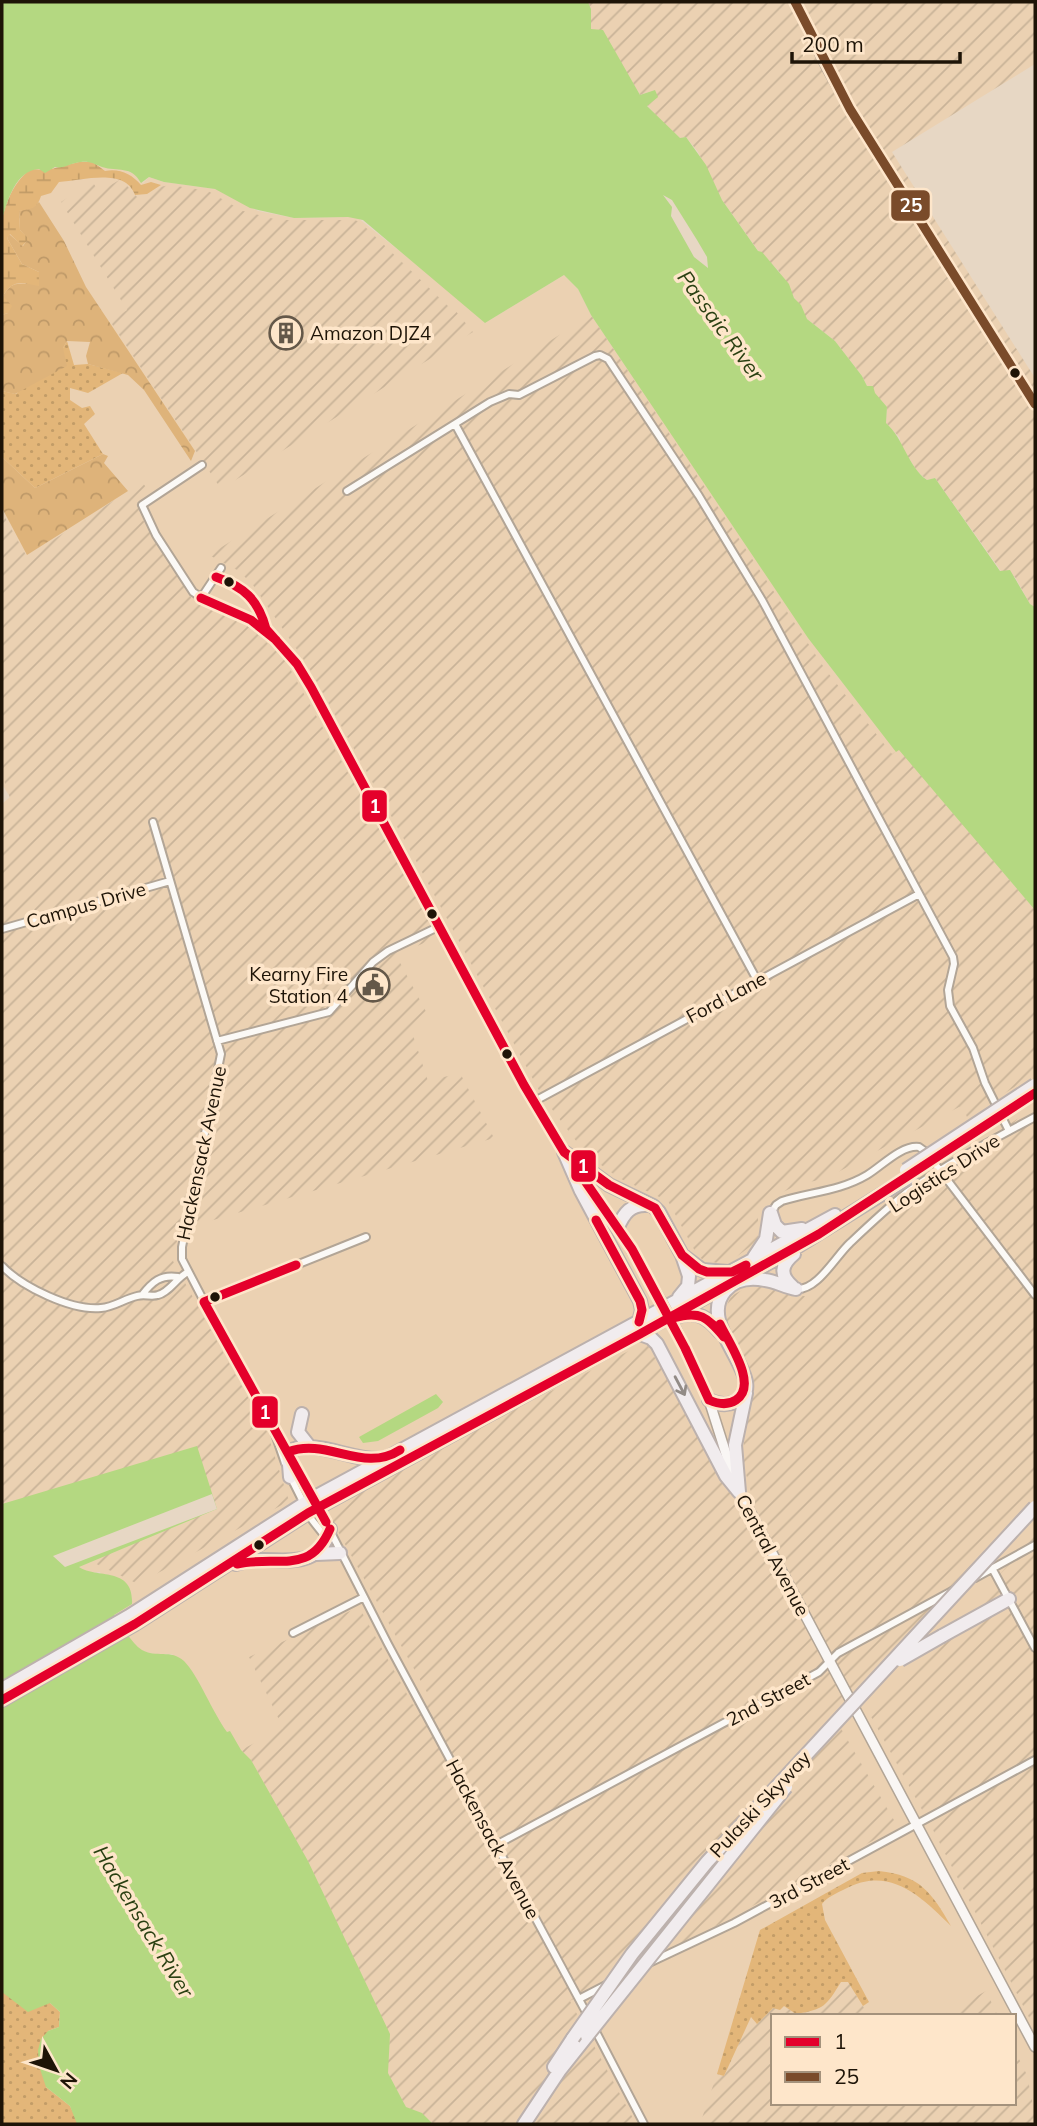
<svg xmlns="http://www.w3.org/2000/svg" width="1037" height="2126" font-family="Mulish,sans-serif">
  <defs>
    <pattern id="industrial-furrows" width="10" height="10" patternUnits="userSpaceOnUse" patternTransform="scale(1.75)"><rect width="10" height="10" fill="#ebd1b2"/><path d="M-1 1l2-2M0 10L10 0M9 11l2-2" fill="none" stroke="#c9b398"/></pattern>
    <pattern id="grass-dots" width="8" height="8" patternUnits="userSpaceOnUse" patternTransform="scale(1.75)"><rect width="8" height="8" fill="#e3b679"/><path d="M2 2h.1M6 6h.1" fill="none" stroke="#c29c67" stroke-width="1.8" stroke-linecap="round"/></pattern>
    <pattern id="forest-crowns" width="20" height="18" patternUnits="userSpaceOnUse" patternTransform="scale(1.75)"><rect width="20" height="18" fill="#deb37a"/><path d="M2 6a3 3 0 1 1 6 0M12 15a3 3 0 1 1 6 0" fill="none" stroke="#be9968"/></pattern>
    <pattern id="wetland-marsh" width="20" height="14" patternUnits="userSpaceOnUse" patternTransform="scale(1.75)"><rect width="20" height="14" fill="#e3b679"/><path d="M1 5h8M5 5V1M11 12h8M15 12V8" fill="none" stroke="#c29c67"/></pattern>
  </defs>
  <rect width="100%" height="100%" fill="#e7d7c4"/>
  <path fill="#ebd1b2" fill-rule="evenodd" d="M70 164 116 167 135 174 143 183 149 177 164 182 215 189 258 211 294 218 348 217 358 218 445 287 485 323 564 275 578 289 591 315 828 664 896 751 899 749 1035 910V2124H434L422 2114 406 2107 230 1731 226 1733 172 1654H154L138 1650 114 1615 100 1572 87 1573 2 1504V804L10 797 2 784V220ZM773 2016H1014V2103H773Z"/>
  <path fill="url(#industrial-furrows)" d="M588 2H1035V64L892 152 1035 378V607L1030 604 1015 577 1001 571 935 478 927 480 917 471 900 444V438L886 423 887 407 867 386 862 376 835 341 807 319 778 270 759 252 722 200 698 152 686 137 680 138 661 121 647 105 655 90 640 95 623 66 591 30V9Z
    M121 179 137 197 147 196 160 187 170 185 208 191 243 211 278 220H355L361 223 448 306 454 309 473 332 221 489 110 321 127 310 61 202 92 181 99 192Z
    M591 315 825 669 892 754 899 749 1035 910V1074L967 1117 963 1108 959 1107 827 1178 797 1185 765 1201 758 1212V1237L755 1243 736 1257 717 1263 702 1259 696 1253 668 1201 619 1178 586 1154 542 1096 415 859 308 666 253 585 239 571 209 555Z
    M142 482 149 491 141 508 143 520 192 599 247 625 284 658 396 859 438 937 396 955 430 1019 411 1029 428 1081 460 1073 494 1138 193 1226 206 1165 193 1162 173 1261 267 1432 289 1501 138 1584 86 1559 2 1502V815L13 807 2 774V512L27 557Z
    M1035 1107V1289L979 1222 1035 1298V1498L853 1696 832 1713 898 1827 681 1945 609 1972 603 1981 570 2001 636 2124H434L422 2114 406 2107 387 2072 390 2035 308 1861 251 1760 241 1750 283 1728 249 1657 359 1607 413 1705 429 1696 325 1508 646 1342 744 1517 755 1507 743 1463 745 1422 754 1380 722 1316 731 1296 752 1285 808 1297 938 1173Z
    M1035 1535V2029L932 1828 868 1711 991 1584Z
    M841 1982H848L869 2016H773V2103H1014V2049L1027 2075 1034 2110V2124H700L717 2074 724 2076 751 2017 773 2007 784 2006 796 2014 816 2011 827 2005Z
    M986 1991 998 2016H941Z"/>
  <path fill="url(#grass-dots)" d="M67 341 74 365 88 364 123 373 88 393 70 388V400L82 408 90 406 95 414 84 424 103 454 35 488 2 457V391L16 394 63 348Z
    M879 1871C920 1875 932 1893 951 1926 921 1896 889 1865 845 1889 837 1893 827 1897 822 1904L825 1920 869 2002 863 2006 848 1982H841C826 2006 825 2009 796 2014L784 2006 780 2010 773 2008 757 2024 751 2017 724 2076 717 2074 760 1930 862 1873Z
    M2 1991 50 2003 60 2012 59 2027 48 2031 46 2087 70 2106 79 2124H2Z"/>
  <path fill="url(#forest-crowns)" d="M39 202 64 241 86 287 195 451 191 461 144 390 128 375 88 364 86 356 90 342 67 341 63 348 67 366 15 394 2 391V315L8 313 3 296C10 285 13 283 26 284L39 272 22 264 7 238 9 234 23 246 28 239 20 230 19 211 33 207Z
    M103 454 108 456 104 463 128 491 27 555 2 508V457L35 488Z"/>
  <path fill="url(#wetland-marsh)" d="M79 162H93L105 171C119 168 132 174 141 185L151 182 161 185 147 194 135 195C125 167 82 181 59 182L51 193 41 196C37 209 31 209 19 211L20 230 29 239 22 246 10 234 7 238 22 264 39 272V286C21 283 13 279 3 296L12 306 8 313 2 315V220C6 201 15 180 31 169L47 170Z"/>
  <path fill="#b4d881" d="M2 2H588L591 9V29L603 30 640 95 655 90 658 97 647 106 680 138 686 137 706 165 722 200 758 251 762 252 789 284 794 298 801 305 807 319 835 341 862 376 867 386H873L875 393 887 407 886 423C904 439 908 467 927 480L935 478 1000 571 1010 570 1030 604 1035 607V910L899 750 896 752 808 638 591 315 578 289 564 275 485 323 363 220 348 217 294 218 250 208 215 189 164 182 149 177 141 183C131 165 118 172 102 167 94 164 90 161 81 162 70 163 64 169 55 167L45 173 39 169C16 170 7 201 2 220Z
    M436 1394 443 1402 438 1408 378 1441 363 1443 359 1437Z
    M197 1446 217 1509 79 1567C97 1579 134 1566 132 1604L114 1615C122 1625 131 1643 142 1650 156 1658 171 1649 184 1661 198 1675 213 1713 227 1732L230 1731 241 1750 251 1760 308 1861 390 2034 388 2073 406 2107 422 2113 433 2124H77L70 2106 46 2087 39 2066 38 2050 41 2039 48 2031 59 2027 60 2012 50 2003 28 2012 2 1992V1504Z"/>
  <path fill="#e7d7c4" d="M663 195 672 200 697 240 707 257 708 268 694 257 671 216 672 207Z
    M212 1494 217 1509 65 1567 53 1556Z"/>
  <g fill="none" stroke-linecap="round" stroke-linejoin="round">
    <defs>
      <path id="street" d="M455 424 757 980
        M202 465 142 505 156 535 193 592C205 601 220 604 233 611 270 628 290 653 311 687L524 1085 564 1152
        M347 491 490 402 509 394 519 395 595 356 600 355 608 359 699 496 762 600 953 957 954 964 948 990 950 1006 973 1048 985 1083 1009 1131
        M201 598 221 568
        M153 822 221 1054 182 1247V1259L234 1359 318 1507 388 1644 588 2016
        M2 929 170 881
        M217 1041 329 1012 373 962 388 951 440 926
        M533 1102 919 894
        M578 1172 617 1226
        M771 1213 776 1205 782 1201C811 1192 840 1191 867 1175 882 1166 901 1145 919 1147L926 1152 1035 1295
        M2 1266C22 1287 72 1311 101 1308 114 1307 124 1299 137 1296 144 1294 152 1297 158 1295 170 1292 176 1278 188 1272
        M796 1289C817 1291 835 1257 850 1243 868 1226 887 1208 906 1193 946 1164 992 1140 1035 1117
        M142 1295C152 1282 161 1274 178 1277
        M204 1302 366 1237
        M275 1434 285 1463
        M290 1476 312 1520 327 1539
        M992 1568 1035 1648
        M975 1578 1035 1545
        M293 1633 364 1597
        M496 1845 819 1672 838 1653 954 1590
        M649 1963 734 1923 1035 1760
        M579 1999 608 1984
        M593 2026 644 2124"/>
      <path id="secondary" d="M795 2 826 66 850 109 1035 404
        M618 1227 660 1299
        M677 1331 709 1400 733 1476
        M738 1489 1035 2047"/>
      <path id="highway" d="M564 1152 609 1185 653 1206 659 1212 682 1255 689 1276 688 1286 679 1297
        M564 1152 581 1191 640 1301 642 1310 639 1322
        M771 1213 775 1225 782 1232 802 1229
        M618 1227C624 1213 631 1204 647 1205
        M682 1255 702 1270 728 1272
        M754 1257 766 1239 770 1213
        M793 1287C779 1275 781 1265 794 1254
        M679 1316C697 1310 708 1318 720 1332
        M640 1334 651 1338 657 1344 726 1476 739 1492
        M709 1400C717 1404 726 1406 735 1402 775 1383 694 1327 725 1291 735 1279 750 1277 765 1280 775 1281 785 1287 796 1289
        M302 1414 298 1432 309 1446
        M290 1477 288 1452C313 1437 350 1461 381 1459
        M739 1492 735 1445 746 1393
        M316 1554 340 1553
        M236 1564C273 1551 316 1579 330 1529
        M942 1636 1009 1599
        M2 1689 129 1616 313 1498 835 1215
        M2 1700 135 1624 308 1513 787 1253 911 1176
        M641 1955 700 1882
        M554 2067 573 2038
        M524 2124 560 2070 587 2036"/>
    </defs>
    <use href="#street" stroke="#b2a596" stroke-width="10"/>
    <use href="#secondary" stroke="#b2a596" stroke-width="12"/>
    <use href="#highway" stroke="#bcb1ad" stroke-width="16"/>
    <use href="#street" stroke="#fbf9f6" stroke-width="6"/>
    <use href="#secondary" stroke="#f9f6f4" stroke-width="9"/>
    <use href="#highway" stroke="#f1ecee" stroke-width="12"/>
    <defs>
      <path id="secondary-bridge" d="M660 1299 677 1331"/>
      <path id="highway-bridge" d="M906 1170 1035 1085
        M900 1660 942 1636
        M587 2036 786 1787
        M573 2038 632 1954 707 1862 1035 1507"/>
    </defs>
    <use href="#secondary-bridge" stroke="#b2a596" stroke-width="12" stroke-linecap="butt"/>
    <use href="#highway-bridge" stroke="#bcb1ad" stroke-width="16" stroke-linecap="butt"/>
    <use href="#secondary-bridge" stroke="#f9f6f4" stroke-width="9"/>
    <use href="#highway-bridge" stroke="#f1ecee" stroke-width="12"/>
    <defs>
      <path id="bus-1" d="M216 577C244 587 258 599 266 629
        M201 598 251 620 276 640
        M266 629 297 664 311 687 524 1085 564 1152 609 1185 655 1208 682 1255 699 1269 707 1272H732L746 1265
        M578 1171 632 1249 685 1348 709 1400
        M596 1220 640 1301 642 1310 639 1322
        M204 1302 326 1522
        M204 1302 296 1265
        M673 1318C700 1310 707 1317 724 1337
        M709 1400C718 1404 727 1406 736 1400 759 1385 728 1342 720 1324
        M288 1452C327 1437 363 1474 400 1450
        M237 1564C278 1555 310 1576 330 1529
        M2 1700 135 1624 308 1513 640 1334 819 1234 1035 1093"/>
      <path id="bus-2" d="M795 2 850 109 1035 404"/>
    </defs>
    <use href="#bus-1" stroke="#fee6ca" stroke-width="14"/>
    <use href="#bus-2" stroke="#fee6ca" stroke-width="14"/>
    <use href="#bus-1" stroke="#e4002b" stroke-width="9"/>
    <use href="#bus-2" stroke="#7a4b2a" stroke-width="9"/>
  </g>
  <defs><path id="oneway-shaft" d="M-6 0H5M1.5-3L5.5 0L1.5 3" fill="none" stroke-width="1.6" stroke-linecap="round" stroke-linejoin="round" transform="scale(1.75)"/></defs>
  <use stroke="#928b86" href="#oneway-shaft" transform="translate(680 1386) rotate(62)"/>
  <defs>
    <symbol id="building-ring" viewBox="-11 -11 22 22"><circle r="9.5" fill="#fee6ca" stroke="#645849" stroke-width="1.5"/><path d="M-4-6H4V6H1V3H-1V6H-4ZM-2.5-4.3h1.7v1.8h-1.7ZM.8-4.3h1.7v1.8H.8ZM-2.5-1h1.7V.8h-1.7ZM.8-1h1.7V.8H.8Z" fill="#645849"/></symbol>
    <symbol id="civic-ring" viewBox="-11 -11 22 22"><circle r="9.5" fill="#fee6ca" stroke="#645849" stroke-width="1.5"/><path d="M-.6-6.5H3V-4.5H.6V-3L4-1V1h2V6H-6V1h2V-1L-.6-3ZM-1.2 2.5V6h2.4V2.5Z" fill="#645849"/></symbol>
  </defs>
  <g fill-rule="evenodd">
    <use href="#building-ring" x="267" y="314" width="38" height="38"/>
    <use href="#civic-ring" x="354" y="966" width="38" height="38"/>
  </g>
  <g fill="#1e1407" stroke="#fee6ca" stroke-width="2.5">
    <circle cx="1015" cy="373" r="6"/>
    <circle cx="229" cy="582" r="6"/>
    <circle cx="432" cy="914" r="6"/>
    <circle cx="507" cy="1054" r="6"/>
    <circle cx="215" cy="1297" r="6"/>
    <circle cx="259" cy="1545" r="6"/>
  </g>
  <g text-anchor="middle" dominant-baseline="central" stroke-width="7" stroke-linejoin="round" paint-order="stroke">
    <g font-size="19" fill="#1e1407" stroke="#fee6ca" text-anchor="start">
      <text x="310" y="333">Amazon DJZ4</text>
      <text x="348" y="974" text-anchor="end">Kearny Fire<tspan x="348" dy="22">Station 4</tspan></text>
    </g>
    <g font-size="19" fill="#1e1407" stroke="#fee6ca">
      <text transform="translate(86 905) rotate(-16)">Campus Drive</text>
      <text transform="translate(726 997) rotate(-28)">Ford Lane</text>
      <text transform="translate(201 1153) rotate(-78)">Hackensack Avenue</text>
      <text transform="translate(944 1173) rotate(-33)">Logistics Drive</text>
      <text transform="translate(773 1555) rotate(62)">Central Avenue</text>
      <text transform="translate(768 1699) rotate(-28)">2nd Street</text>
      <text transform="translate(760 1804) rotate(-47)">Pulaski Skyway</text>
      <text transform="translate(493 1839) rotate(62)">Hackensack Avenue</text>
      <text transform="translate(809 1883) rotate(-28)">3rd Street</text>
    </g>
    <g font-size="21" font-style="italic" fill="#2a4012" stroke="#fee6ca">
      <text transform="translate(721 325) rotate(54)">Passaic River</text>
      <text transform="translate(144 1921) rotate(59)">Hackensack River</text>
    </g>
  </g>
  <g stroke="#fee6ca" stroke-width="2.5">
    <rect x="890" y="189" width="41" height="33" rx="7" fill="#7a4b2a"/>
    <rect x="361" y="789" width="27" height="34" rx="7" fill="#e4002b"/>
    <rect x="570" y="1149" width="27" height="34" rx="7" fill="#e4002b"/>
    <rect x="251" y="1395" width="28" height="34" rx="7" fill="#e4002b"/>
  </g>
  <g font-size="19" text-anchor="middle" font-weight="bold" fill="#fff">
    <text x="911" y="212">25</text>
    <text x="375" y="813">1</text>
    <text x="583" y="1173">1</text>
    <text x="265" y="1419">1</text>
  </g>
  <rect width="1037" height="2126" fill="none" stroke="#1e1407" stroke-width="7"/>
  <rect x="771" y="2014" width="245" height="91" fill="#fee6ca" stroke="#a4927c" stroke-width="2"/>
  <rect x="785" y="2037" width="35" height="10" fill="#e4002b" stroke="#a4927c" stroke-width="2"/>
  <text x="834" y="2049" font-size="21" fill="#1e1407">1</text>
  <rect x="785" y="2072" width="35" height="10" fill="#7a4b2a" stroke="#a4927c" stroke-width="2"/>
  <text x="834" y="2084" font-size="21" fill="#1e1407">25</text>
  <g transform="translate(56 2070) rotate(130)" stroke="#fee6ca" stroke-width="5" paint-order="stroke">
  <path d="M0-5L12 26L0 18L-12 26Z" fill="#1e1407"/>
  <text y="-10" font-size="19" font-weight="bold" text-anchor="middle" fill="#1e1407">N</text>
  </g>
  <path d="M792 52v10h168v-10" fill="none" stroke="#1e1407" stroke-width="3.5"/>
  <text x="802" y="52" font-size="21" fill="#1e1407" stroke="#fee6ca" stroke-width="5" paint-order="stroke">200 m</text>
</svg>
